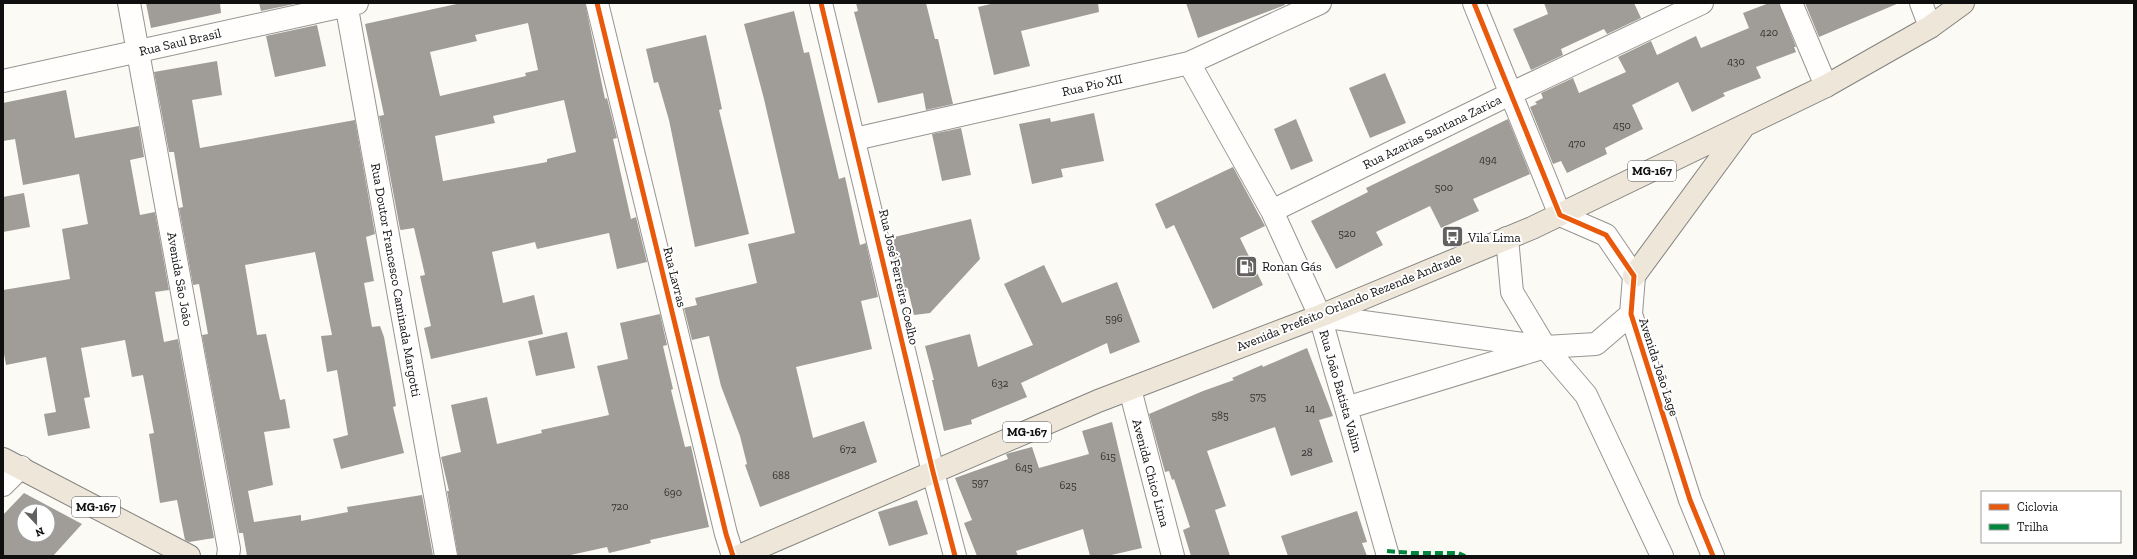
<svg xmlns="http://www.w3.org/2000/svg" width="2137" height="559" font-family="'Zilla Slab',serif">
  <rect width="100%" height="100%" fill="#fcfaf4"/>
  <path fill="#a09d99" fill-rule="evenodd" d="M146 3H220L221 13 151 28Z
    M259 3H299L261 11Z
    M461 3H585L605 99 607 98 617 138 613 139 631 219 636 217 647 262 617 269 609 233 537 249 535 242 492 252 503 303 534 295 543 334 431 359 424 328 431 326 420 276 425 275 414 228 401 230 400 229 379 116 384 115 365 24ZM528 23 538 70 525 73 526 76 440 96 430 52 477 41 475 35ZM564 100 576 152 547 159V162L443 181 435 136 495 123 493 116Z
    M856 3H926L935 39H938L953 104 926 110 923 93 878 103 854 12 858 11Z
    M995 3H1098L1099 12 1021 31 1030 66 994 75 978 7Z
    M1186 3H1284L1285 5 1198 38Z
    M1544 3H1634L1641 18 1607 34 1604 29 1561 49 1563 55 1531 70 1513 29 1548 14Z
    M1769 3H1779L1796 47H1794L1796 52 1756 67 1761 78 1723 93 1725 96 1692 112 1678 82 1632 105 1643 129 1605 148 1607 154 1567 173 1561 161 1553 164 1530 107 1537 104 1535 102 1543 98 1541 93 1573 78 1579 93 1626 72 1618 57 1651 41 1657 55 1696 36 1701 48 1749 28 1743 13Z
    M1805 3H1899L1819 37Z
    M794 11 804 53 809 52 839 179 845 177 860 245 866 243 878 297 861 301 872 349 796 367 813 438 864 421 877 462 760 507 745 465 747 464 740 436 721 386 709 336 692 340 684 308 697 305 695 298 757 283 748 244 795 233 764 99 744 24Z
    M317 25 326 66 275 77 266 36Z
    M706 35 722 109 719 110 749 234 695 247 669 120 658 82 654 83 646 49Z
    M217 61 222 95 192 100 200 148 355 120 375 234 366 237 374 281 364 283 372 327 380 326 384 337 396 406 393 407 404 453 341 469 333 439 348 435 337 370 327 372 321 336 332 335 315 252 245 265 257 335 266 334 280 400 285 399 290 428 264 432 273 485 248 491 254 522 301 515V521L348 512 347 507 422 495 433 556H247L243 533H239L202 335 208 334 199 284 193 285 179 208 183 207 174 152H169L154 72Z
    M1385 73 1406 123 1370 138 1349 88Z
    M66 90 75 138 139 126 144 157 130 160 140 215 155 212 169 290 155 292 164 342 178 339 214 538 189 542 185 540 177 500 160 503 149 434 154 433 143 375 132 377 125 340 81 348 90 397 84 398 90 428 48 436 44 414 56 412 46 357 6 365 3 348V290L70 279 62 229 88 224 79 174 23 185 15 139 3 141V103Z
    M1094 113 1104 161 1061 169 1063 177 1032 184 1019 124 1050 118 1051 122Z
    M1296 119 1313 161 1291 170 1274 129Z
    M1508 119 1530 174 1473 199 1479 211 1441 228 1430 206 1376 232 1383 245 1336 269 1311 221 1368 192 1366 188Z
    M961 128 971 175 942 181 932 134Z
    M1233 167 1265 226 1240 238 1263 285 1213 309 1174 225 1166 229 1155 204Z
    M24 193 30 227 3 232V197Z
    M971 219 980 259 930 313 914 315 908 290 903 291 890 238Z
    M1044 265 1062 303 1117 282 1140 342 1110 354 1107 343 1021 383 1027 397 971 420 972 424 944 431 932 380H934L925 346 970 334 978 367 1033 345 1004 284Z
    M660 314 667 345 663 346 673 389 671 390 685 447 691 446 709 527 650 540 651 543 609 553 607 547 566 556H458L447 491H449L441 457 461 452 451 405 487 397 497 444 542 433 541 430 609 415 597 366 628 359 620 323Z
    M567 332 575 368 536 376 528 341Z
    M1307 348 1333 416 1319 420 1333 462 1291 476 1275 427 1207 451 1226 506 1215 510 1230 556H1191L1183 530 1190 527 1174 479 1172 480 1169 471 1165 472 1149 414 1203 391 1234 380 1232 378 1262 365 1263 367Z
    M1112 422 1142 548 1107 556H1090L1083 529 1016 551 1018 556H977L964 523 972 520 955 478 1008 459 1006 454 1032 447 1039 468 1089 454 1082 431Z
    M24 493 82 524 53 556H3V515ZM24 511H48V535H24Z
    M917 500 928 534 889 546 878 512Z
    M1357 511 1367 542 1362 543 1367 556H1288L1281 536Z"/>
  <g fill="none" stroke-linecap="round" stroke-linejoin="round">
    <defs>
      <path id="minor" d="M129 3 229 549 228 556
        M346 3 446 556
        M597 3 726 534 733 556
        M821 3 933 472 955 556
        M1474 3 1560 215
        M1791 3 1826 86
        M1921 3 1930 27
        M1189 63 1272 211 1320 316 1388 556
        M3 81 357 3
        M855 139 1189 63 1320 3
        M1272 211 1512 93 1702 3
        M1130 389 1173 556
        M1346 408 1545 347
        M3 485 21 467"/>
      <path id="tertiary" d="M1560 215 1606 235 1634 276 1631 314 1690 500 1713 556
        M1507 238 1512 292 1545 347 1586 395 1662 556
        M1320 316 1545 347 1596 344 1631 314"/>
      <path id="primary" d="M1634 276 1742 129
        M3 459 189 556
        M739 556 1098 401 1320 316 1532 228 1826 86 1930 27 1963 3"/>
    </defs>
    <use href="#minor" stroke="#969592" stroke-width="24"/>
    <use href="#tertiary" stroke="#969592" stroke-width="24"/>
    <use href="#primary" stroke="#83827f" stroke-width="24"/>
    <use href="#minor" stroke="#fffefd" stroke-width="22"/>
    <use href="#tertiary" stroke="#fffefd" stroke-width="22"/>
    <use href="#primary" stroke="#eee7d9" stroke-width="22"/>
    <path stroke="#00873e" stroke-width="4" stroke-dasharray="8 4" stroke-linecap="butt" d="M1387 551 1412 553H1458L1465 556"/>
    <defs>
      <path id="cycleway" d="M597 3 726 534 733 556
        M821 3 933 472 955 556
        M1474 3 1560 215 1606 235 1634 276 1631 314 1690 500 1713 556"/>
    </defs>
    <use href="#cycleway" stroke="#fff" stroke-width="8"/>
    <use href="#cycleway" stroke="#e8590c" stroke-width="5"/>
  </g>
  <defs>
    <symbol id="bus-square" viewBox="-11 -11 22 22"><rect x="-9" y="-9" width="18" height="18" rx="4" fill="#62615f" stroke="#fff"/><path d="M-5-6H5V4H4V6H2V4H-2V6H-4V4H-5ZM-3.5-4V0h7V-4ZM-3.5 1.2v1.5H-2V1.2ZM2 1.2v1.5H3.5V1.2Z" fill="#fff"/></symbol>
    <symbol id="fuel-square" viewBox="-11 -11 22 22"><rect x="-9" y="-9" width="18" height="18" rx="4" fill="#62615f" stroke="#fff"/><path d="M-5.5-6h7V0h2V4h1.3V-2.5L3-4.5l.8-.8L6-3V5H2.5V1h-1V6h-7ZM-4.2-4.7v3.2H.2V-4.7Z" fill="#fff"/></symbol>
  </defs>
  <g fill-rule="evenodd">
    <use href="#bus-square" x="1440" y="224" width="25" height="25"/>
    <use href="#fuel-square" x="1234" y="254" width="25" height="25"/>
  </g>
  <g text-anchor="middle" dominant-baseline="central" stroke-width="4" stroke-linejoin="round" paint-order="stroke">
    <g font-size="11" fill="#333232">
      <text x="1769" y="32">420</text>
      <text x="1736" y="61">430</text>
      <text x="1622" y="125">450</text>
      <text x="1577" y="143">470</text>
      <text x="1488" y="159">494</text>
      <text x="1444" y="187">500</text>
      <text x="1347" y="233">520</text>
      <text x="1114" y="318">596</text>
      <text x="1000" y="383">632</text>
      <text x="1258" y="396">575</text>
      <text x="1310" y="408">14</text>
      <text x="1220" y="415">585</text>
      <text x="848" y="449">672</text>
      <text x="1307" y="452">28</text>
      <text x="1108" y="456">615</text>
      <text x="1024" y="467">645</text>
      <text x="781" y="475">688</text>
      <text x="980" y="482">597</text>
      <text x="1068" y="485">625</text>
      <text x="673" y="492">690</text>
      <text x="620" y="506">720</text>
    </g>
    <g fill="#fff" stroke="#575757" stroke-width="1">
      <rect x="1628" y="161" width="48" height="20" rx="3"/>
      <rect x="1003" y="422" width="48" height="20" rx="3"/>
      <rect x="72" y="497" width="48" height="20" rx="3"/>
    </g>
    <g font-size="12" font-weight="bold" fill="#0f0f0f">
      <text x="1652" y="171">MG-167</text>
      <text x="1027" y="432">MG-167</text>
      <text x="96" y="507">MG-167</text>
    </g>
    <g font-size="13" fill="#0f0f0f" stroke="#fff">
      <text transform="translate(180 42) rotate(-13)">Rua Saul Brasil</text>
      <text transform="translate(1092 85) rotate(-13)">Rua Pio XII</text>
      <text transform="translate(1432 132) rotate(-26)">Rua Azarias Santana Zarica</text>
      <text transform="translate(675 277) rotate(76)">Rua Lavras</text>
      <text transform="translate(899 277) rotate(77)">Rua José Ferreira Coelho</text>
      <text transform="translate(180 279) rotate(80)">Avenida São João</text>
      <text transform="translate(396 280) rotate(80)">Rua Doutor Francesco Caminada Margotti</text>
      <text transform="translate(1349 302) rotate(-22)">Avenida Prefeito Orlando Rezende Andrade</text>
      <text transform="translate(1659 367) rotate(72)">Avenida João Lage</text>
      <text transform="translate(1341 391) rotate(74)">Rua João Batista Valim</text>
      <text transform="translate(1151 473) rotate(75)">Avenida Chico Lima</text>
    </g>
    <g font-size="13" fill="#0f0f0f" stroke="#fff" text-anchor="start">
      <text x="1468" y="237">Vila Lima</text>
      <text x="1262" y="266">Ronan Gás</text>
    </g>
  </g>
  <rect width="2137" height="559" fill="none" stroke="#0f0f0f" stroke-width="8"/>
  <rect x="1981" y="491" width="140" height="52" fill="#ffffff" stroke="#9f9f9f"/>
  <rect x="1989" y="504" width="20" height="6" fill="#e8590c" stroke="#9f9f9f"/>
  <text x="2017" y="511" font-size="12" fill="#0f0f0f">Ciclovia</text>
  <rect x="1989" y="524" width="20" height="6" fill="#00873e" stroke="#9f9f9f"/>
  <text x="2017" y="531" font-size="12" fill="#0f0f0f">Trilha</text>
  <g transform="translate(36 523) rotate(158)"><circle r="19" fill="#ffffff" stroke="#9f9f9f"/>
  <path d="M0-3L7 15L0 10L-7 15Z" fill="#62615f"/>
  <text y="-6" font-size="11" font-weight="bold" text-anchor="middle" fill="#0f0f0f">N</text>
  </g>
</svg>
